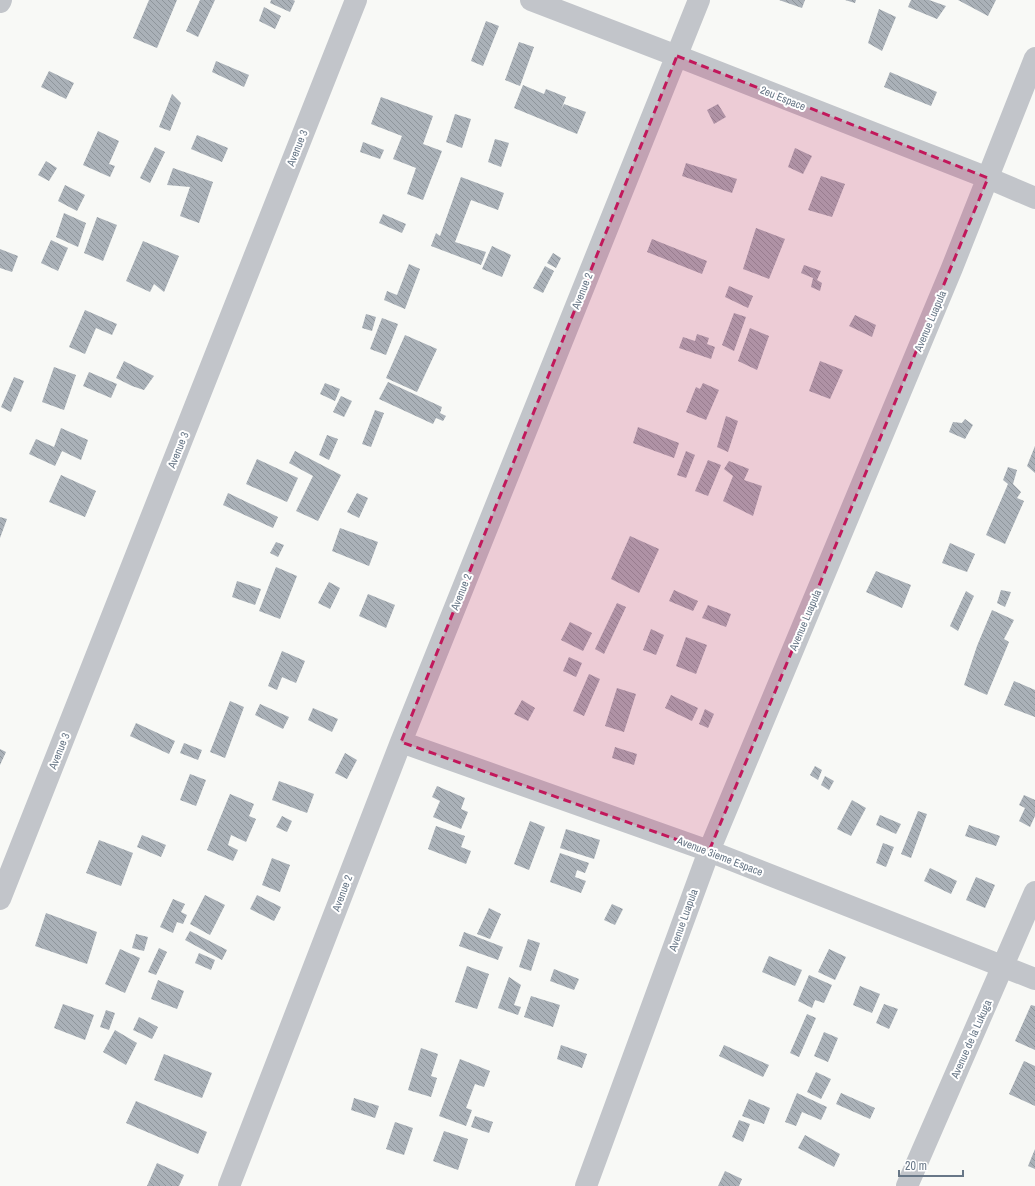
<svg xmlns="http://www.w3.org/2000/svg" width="1035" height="1186" font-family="'Archivo Narrow',sans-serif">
  <defs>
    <pattern id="building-back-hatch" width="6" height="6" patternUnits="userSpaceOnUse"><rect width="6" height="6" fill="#aab1b8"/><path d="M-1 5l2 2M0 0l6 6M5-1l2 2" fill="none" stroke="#8e959b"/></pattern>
  </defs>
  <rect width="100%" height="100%" fill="#f8f9f6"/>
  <path fill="url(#building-back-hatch)" d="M149 0H177L157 48 133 38Z
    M200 0H215L198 37 186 31Z
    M271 0H293L295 1 290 12 270 3Z
    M779 0H805L802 8Z
    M845 0H856L855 3Z
    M911 0H929L946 6 937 19 908 7Z
    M958 0H996L988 16Z
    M264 7 281 16 275 29 259 21Z
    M879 9 896 17 882 51 868 43Z
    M486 21 499 26 483 66 471 61Z
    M519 42 534 47 520 86 505 80Z
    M216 61 249 75 244 87 212 72Z
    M49 71 74 83 66 99 41 87Z
    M890 72 937 92 931 106 884 87Z
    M523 85 544 94 546 89 566 97 561 110 564 104 586 112 577 134 514 108Z
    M172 94 181 103 170 131 159 127Z
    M381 97 433 116 423 144 442 151 423 200 407 194 416 168 393 159 402 136 371 124Z
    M718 104 726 117 714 124 707 110Z
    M455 114 471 119 462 148 446 142Z
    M98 131 119 141 109 164 115 166 110 177 83 165Z
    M197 135 228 148 222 162 191 149Z
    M495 139 509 143 501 167 488 162Z
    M363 142 384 150 380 159 360 152Z
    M155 147 165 152 150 183 140 178Z
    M795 148 812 156 803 174 788 167Z
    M46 161 57 168 49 181 38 175Z
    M686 163 737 179 732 193 682 176Z
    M173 168 213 182 199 223 180 216 190 187 167 185Z
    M821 176 845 184 832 217 808 210Z
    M461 177 504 193 498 210 471 200 455 242 486 252 481 265 431 246 436 233 440 236Z
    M65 185 85 195 77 211 58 201Z
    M64 213 86 223 78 247 56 237Z
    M383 214 406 224 402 233 379 223Z
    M97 217 117 225 103 261 84 253Z
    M756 228 785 239 769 279 743 269Z
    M652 239 707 261 702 274 647 252Z
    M51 240 68 248 58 271 41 263Z
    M143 241 179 256 164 292 154 284 150 292 126 281Z
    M492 246 511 255 502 277 482 269Z
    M0 249 18 256 12 272 0 268Z
    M553 253 561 258 556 268 547 263Z
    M409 264 420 269 405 309 384 300 387 291 397 295Z
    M804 265 821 271 817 280 822 283 820 291 811 287 813 278 801 273Z
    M545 266 554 271 543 293 533 288Z
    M729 286 753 296 748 308 725 297Z
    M85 310 117 324 112 335 96 328 85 354 69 347Z
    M734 313 746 317 734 351 722 345Z
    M366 314 376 317 372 331 362 328Z
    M855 315 876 325 872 337 849 326Z
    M382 318 398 324 386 355 370 349Z
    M750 328 769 336 757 370 738 361Z
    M697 334 709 338 707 344 715 347 711 359 679 348 683 337 695 341Z
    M405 335 437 349 417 392 386 378Z
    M124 361 154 376 144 390 132 386 116 378Z
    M820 361 843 370 830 399 809 391Z
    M54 367 76 375 64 410 42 402Z
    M89 372 117 384 111 398 83 386Z
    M14 377 24 381 11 412 1 407Z
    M388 382 442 407 440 413 446 416 443 421 436 418 433 424 379 399Z
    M325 383 340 389 335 401 320 394Z
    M703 383 719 390 706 420 686 412 696 387 700 389Z
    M341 396 352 401 344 417 333 412Z
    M375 410 384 413 371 447 362 444Z
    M726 416 738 421 728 452 717 447Z
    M965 419 973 425 965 439 949 432 953 422 962 423Z
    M638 427 679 443 674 458 633 443Z
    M61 428 88 440 81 460 62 451 55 466 29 454 36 439 54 447Z
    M327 435 338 439 329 460 319 455Z
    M1035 446V473L1027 466Z
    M295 451 341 475 318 521 296 511 313 476 289 463Z
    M686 451 695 455 686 478 677 475Z
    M257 459 298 478 287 502 246 484Z
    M708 460 721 465 708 496 695 491Z
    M729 461 749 469 744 480 762 486 753 516 723 501 733 476 724 469Z
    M1008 467 1017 470 1013 484 1021 492 1017 498 1024 501 1005 544 986 535 1008 484 1003 480Z
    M61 475 96 491 85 517 49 502Z
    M228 493 278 517 273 528 223 505Z
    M357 493 368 498 359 518 347 512Z
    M0 517 7 519 0 538Z
    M340 528 378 542 369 566 332 551Z
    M630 536 659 549 639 593 611 579Z
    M276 542 284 545 278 557 270 553Z
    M950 543 975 554 967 572 942 563Z
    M276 567 297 576 280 619 259 611Z
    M876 571 911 585 902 608 866 592Z
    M237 581 261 589 255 605 232 597Z
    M329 582 340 588 330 609 318 603Z
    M674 590 698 601 693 611 669 601Z
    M1001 590 1011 592 1005 607 997 603Z
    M966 591 974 596 958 631 950 626Z
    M368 594 395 605 386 628 359 616Z
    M617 603 626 607 604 654 595 649Z
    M708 605 731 614 726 627 702 618Z
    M992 610 1014 620 1004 639 1009 642 987 695 964 685 977 646Z
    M570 622 592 633 583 651 561 640Z
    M651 629 664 635 656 655 643 650Z
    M686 637 707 645 696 674 676 666Z
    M282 651 305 661 296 683 282 677 277 690 268 686Z
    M569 657 582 663 576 677 563 671Z
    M589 674 600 679 584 716 573 711Z
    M1014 681 1035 690V717L1004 705Z
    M617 688 636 694 624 732 605 726Z
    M671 695 698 708 692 721 665 708Z
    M522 700 535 708 528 721 514 714Z
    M230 701 244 707 225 758 210 752Z
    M260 704 289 717 283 729 255 715Z
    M313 708 338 719 332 732 308 720Z
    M705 709 714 714 708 728 699 724Z
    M136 723 175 741 169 754 130 736Z
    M184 743 202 750 198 760 180 753Z
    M615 747 637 754 634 765 612 758Z
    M0 749 6 752 0 765Z
    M345 753 357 760 347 779 335 773Z
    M815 766 822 770 818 780 810 775Z
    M190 774 206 780 196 806 180 800Z
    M825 776 834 781 829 790 821 785Z
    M279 781 314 794 307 813 272 800Z
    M437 786 465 798 461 809 468 812 461 829 433 817 440 801 432 797Z
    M230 794 254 804 249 816 256 819 246 842 231 835 228 845 238 850 233 861 207 850Z
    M1024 795 1035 800V816L1030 827 1019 821 1025 808 1019 805Z
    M852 800 866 808 851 836 837 829Z
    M918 811 927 814 911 858 901 854Z
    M880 815 901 824 896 834 876 825Z
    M282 816 292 821 287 832 276 827Z
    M530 821 545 827 529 870 514 864Z
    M969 825 1000 836 996 846 965 836Z
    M436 826 465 836 461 847 471 851 466 864 428 849Z
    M566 829 600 840 594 859 560 848Z
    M142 835 166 845 161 857 137 847Z
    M99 840 133 853 121 886 86 873Z
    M883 843 894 847 886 867 876 863Z
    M560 853 589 863 585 873 577 870 575 877 586 881 581 893 550 882Z
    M272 858 290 865 280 892 262 885Z
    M930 868 957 881 951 894 924 881Z
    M976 877 995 885 985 908 966 900Z
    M205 895 225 905 210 935 190 924Z
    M257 895 281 907 274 921 250 909Z
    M173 899 185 904 181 912 187 915 183 924 177 922 173 933 160 927Z
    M612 904 623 909 615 925 604 920Z
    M489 908 501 914 490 939 477 934Z
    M46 913 97 932 87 964 35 946Z
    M190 931 227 950 222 960 185 940Z
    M464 932 503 947 498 960 459 946Z
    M136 934 148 937 144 951 132 948Z
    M528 939 540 943 531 971 519 967Z
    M159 948 167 952 156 975 148 972Z
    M120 949 140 958 125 993 105 984Z
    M829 949 846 957 835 980 818 972Z
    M199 953 215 960 211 970 195 963Z
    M769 956 802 970 795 986 762 972Z
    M467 966 489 974 477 1009 455 1002Z
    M554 969 579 979 574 990 550 981Z
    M809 975 832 985 824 1003 815 1000 812 1008 798 1001Z
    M509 977 521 985 514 1005 521 1007 518 1015 498 1008Z
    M158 980 184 991 177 1009 151 999Z
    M860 986 880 994 872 1013 853 1005Z
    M531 996 560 1005 553 1027 524 1017Z
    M63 1004 94 1015 85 1040 54 1028Z
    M884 1004 898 1009 889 1029 876 1023Z
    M1031 1005 1035 1006V1050L1015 1041Z
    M106 1010 115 1013 109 1030 100 1027Z
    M807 1014 816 1018 799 1057 790 1053Z
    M139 1017 158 1027 152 1039 133 1030Z
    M115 1030 137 1043 126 1065 103 1052Z
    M824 1032 838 1038 828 1062 814 1056Z
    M561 1045 587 1054 582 1068 557 1059Z
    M724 1045 769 1065 763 1077 719 1056Z
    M421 1048 438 1054 431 1076 437 1078 431 1097 408 1090Z
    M164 1054 212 1073 202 1098 154 1080Z
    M460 1059 490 1071 484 1087 475 1084 466 1108 472 1110 466 1126 439 1116Z
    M1024 1061 1035 1066V1106L1009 1094Z
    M816 1072 831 1079 821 1099 807 1092Z
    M797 1093 827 1107 821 1120 802 1112 796 1126 785 1122Z
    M841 1093 875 1108 870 1119 836 1104Z
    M354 1098 379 1106 375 1118 351 1110Z
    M749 1099 770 1108 764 1124 742 1116Z
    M136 1101 207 1132 198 1154 126 1123Z
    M475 1116 493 1122 489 1133 471 1127Z
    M739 1120 750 1124 743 1142 732 1137Z
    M395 1122 413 1128 404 1155 386 1149Z
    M444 1131 468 1139 458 1170 433 1161Z
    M805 1135 840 1154 834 1167 798 1148Z
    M1035 1149V1169L1028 1166Z
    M157 1163 184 1175 179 1186H147Z
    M725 1171 742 1179 739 1186H718Z"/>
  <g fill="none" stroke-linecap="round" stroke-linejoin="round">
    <path stroke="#c2c5ca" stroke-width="22" d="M531 0 677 56 988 178 1035 198
      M0 2 1 0
      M401 742 709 851 1035 979
      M0 899 356 0
      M229 1186 401 742 699 0
      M586 1186 709 851 952 268 1035 58
      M907 1186 1035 892"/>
  </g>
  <path fill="#c2185b" fill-opacity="0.2" stroke="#c2185b" stroke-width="3" stroke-dasharray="8 5" stroke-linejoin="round" d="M677 56 988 178 709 851 401 742Z"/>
  <g text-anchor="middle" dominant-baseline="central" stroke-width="4" stroke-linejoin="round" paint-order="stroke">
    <g font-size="11" fill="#687787" stroke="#fff">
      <text transform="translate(783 98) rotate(22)">2eu Espace</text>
      <text transform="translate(297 148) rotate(-68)">Avenue 3</text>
      <text transform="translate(582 291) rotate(-68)">Avenue 2</text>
      <text transform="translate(930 321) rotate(-67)">Avenue Luapula</text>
      <text transform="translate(178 450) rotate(-68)">Avenue 3</text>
      <text transform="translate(461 592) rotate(-68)">Avenue 2</text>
      <text transform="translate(805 620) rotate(-67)">Avenue Luapula</text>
      <text transform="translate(59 751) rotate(-68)">Avenue 3</text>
      <text transform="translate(720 856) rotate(21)">Avenue 3ieme Espace</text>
      <text transform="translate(342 893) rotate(-69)">Avenue 2</text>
      <text transform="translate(683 920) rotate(-70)">Avenue Luapula</text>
      <text transform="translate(971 1039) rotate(-66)">Avenue de la Lukuga</text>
    </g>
  </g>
  <path d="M899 1170v6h64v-6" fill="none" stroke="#687787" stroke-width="2"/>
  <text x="905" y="1170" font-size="12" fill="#687787" stroke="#ffffff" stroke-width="3" paint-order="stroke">20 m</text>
</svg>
